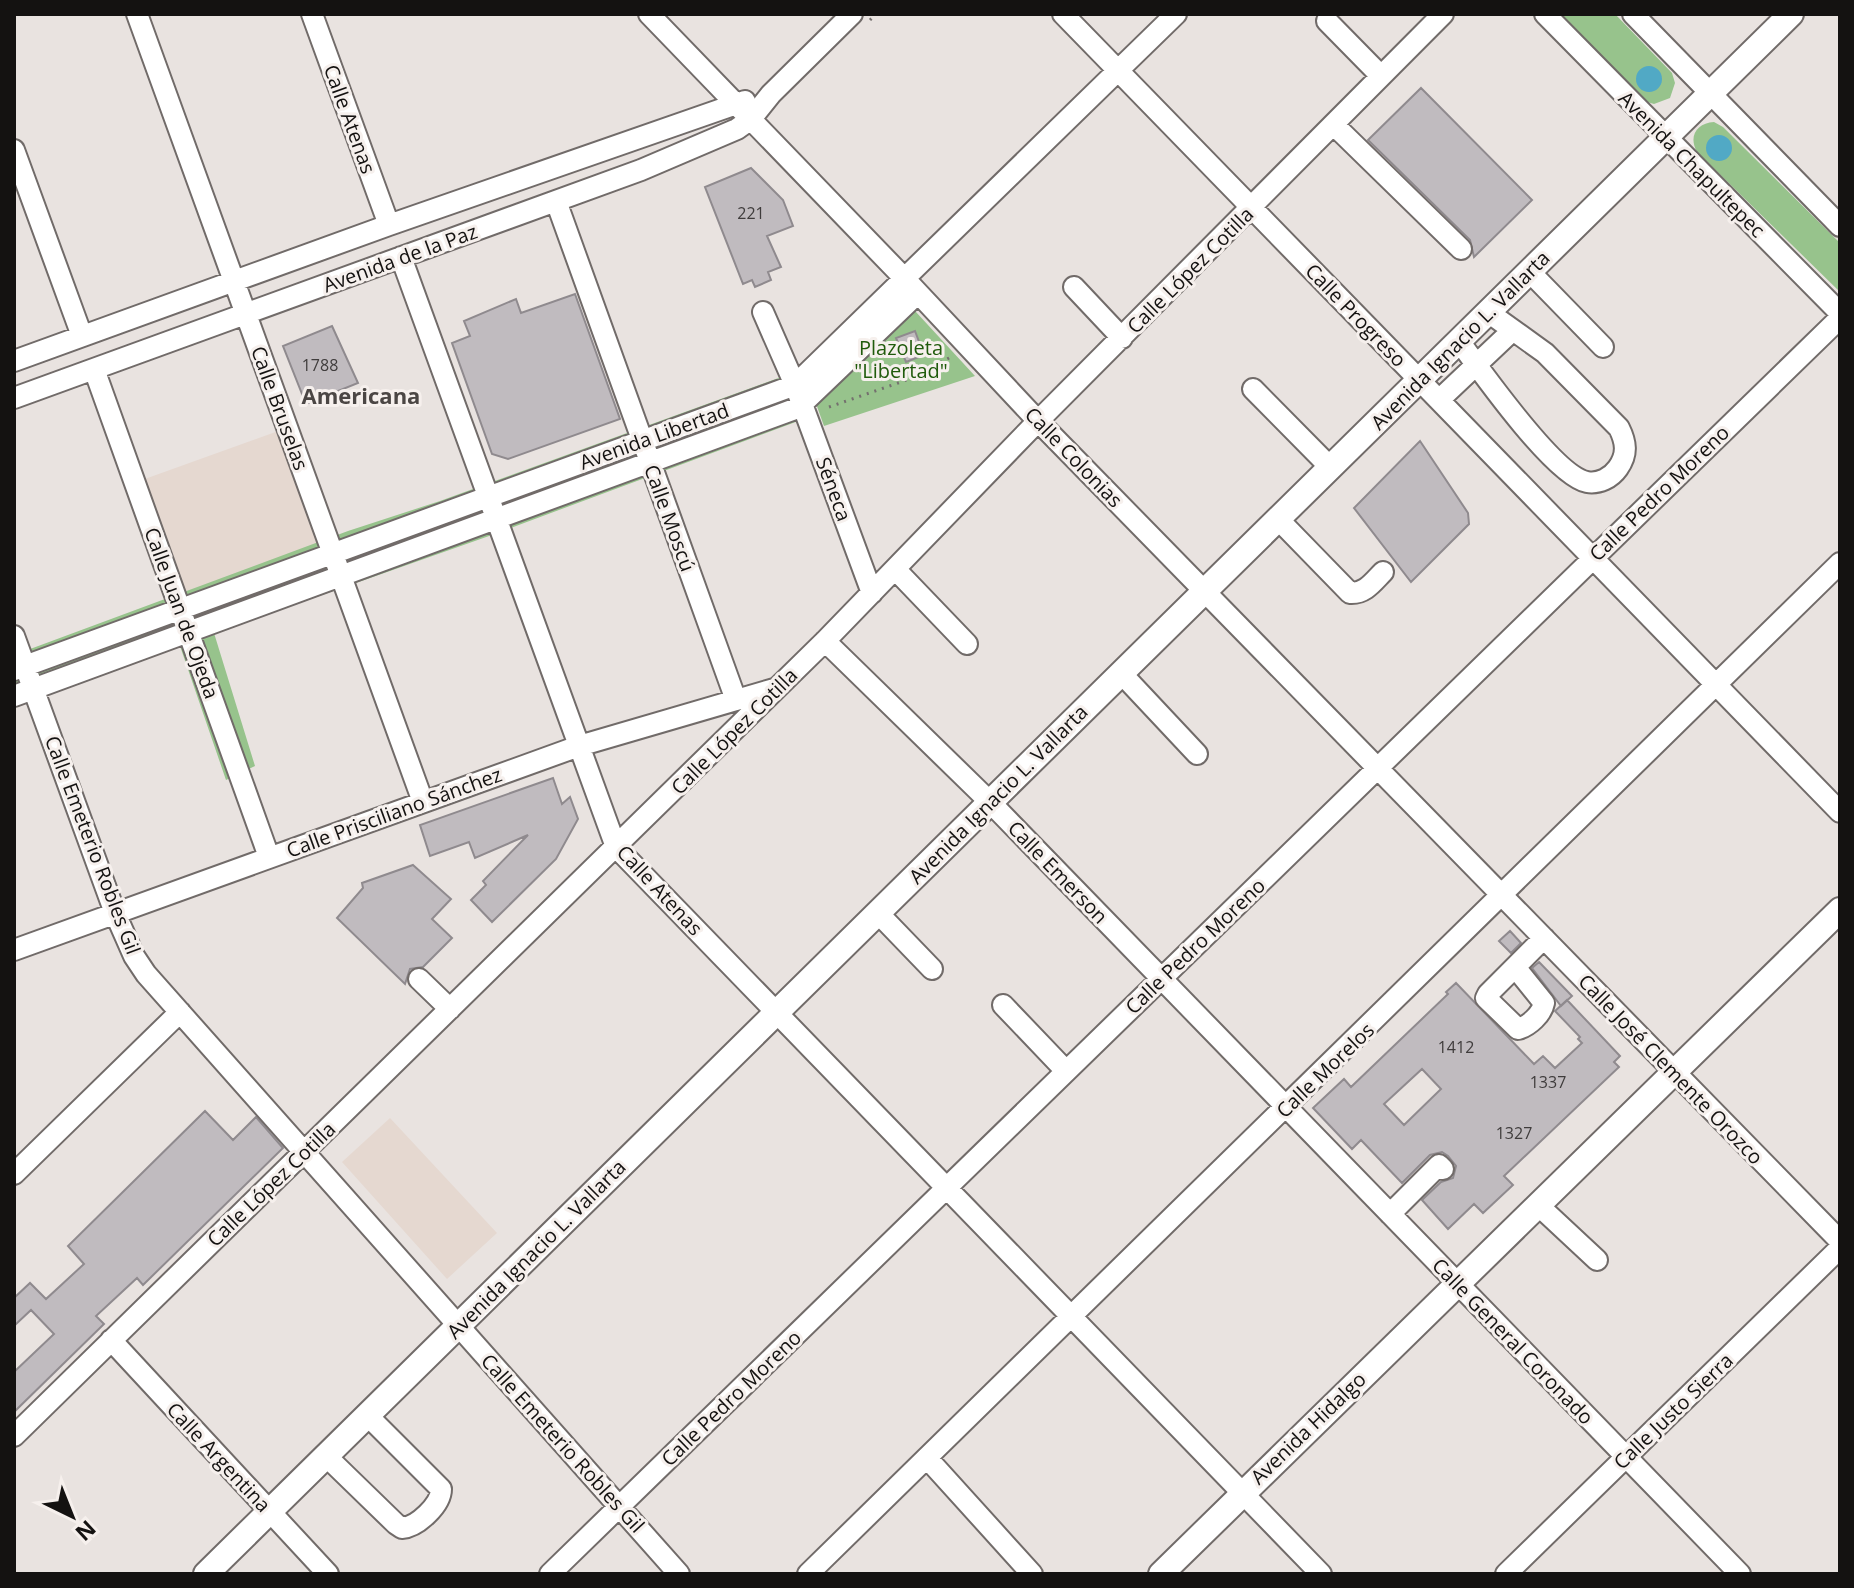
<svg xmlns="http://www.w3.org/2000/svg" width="1854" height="1588" font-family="'Open Sans',sans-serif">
  <rect width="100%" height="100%" fill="#e9e3e0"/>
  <path fill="#e5d8d0" d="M281 430 324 550 185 601 142 480Z
    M390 1118 497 1233 447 1279 342 1162Z"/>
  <path fill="#97c38c" d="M1560 14H1615L1672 73 1675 83 1670 98 1654 104 1644 101Z
    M1714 122 1723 127 1840 243V292L1697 152C1688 136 1697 123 1714 122Z
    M904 299 975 376 824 426 814 398Z
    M784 376 801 420 489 536 214 633 255 766 226 780 180 646 14 706V655L348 531 440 501Z"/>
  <path fill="#51a9c5" d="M1636 79a13 13 0 1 1 26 0a13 13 0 1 1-26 0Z
    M1706 148a13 13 0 1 1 26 0a13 13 0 1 1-26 0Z"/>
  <path fill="#c0bbbf" stroke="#8f8a8e" stroke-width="2" fill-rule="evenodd" d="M1421 88 1532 200 1474 257 1470 240 1368 140Z
    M751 168 783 200 793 226 767 236 781 267 768 272 771 280 755 287 752 280 743 284 705 187Z
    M575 294 620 419 508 459 492 454 452 343 470 336 464 321 516 299 521 313Z
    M332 326 358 383 306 404 283 346Z
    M915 331 924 355 906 362 896 338Z
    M1420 441 1468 513 1469 524 1411 582 1354 508Z
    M553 778 562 804 570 797 578 819 556 859 492 922 471 900 486 885 483 881 528 835 475 858 469 842 430 856 420 825Z
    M413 865 451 899 432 919 452 938 423 967 410 969 405 984 337 918 363 888 362 883Z
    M1510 931 1521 943 1511 953 1499 941Z
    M1539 962 1572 996 1561 1006 1532 968Z
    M1456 983 1534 1064 1543 1056 1555 1068 1582 1043 1578 1039 1580 1037 1555 1011 1567 1000 1620 1056 1614 1062 1619 1067 1504 1176 1513 1185 1483 1213 1474 1204 1448 1229 1422 1200 1441 1182 1453 1178 1456 1166 1448 1156 1442 1152 1430 1155 1402 1183 1361 1140 1352 1149 1313 1108 1344 1079 1351 1087 1448 994 1446 992ZM1422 1069 1441 1089 1404 1125 1384 1104Z
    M205 1111 233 1140 256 1117 283 1148 143 1285 137 1278 96 1316 104 1324 14 1412V1372L54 1334 31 1310 14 1326V1298L30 1283 46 1299 84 1264 68 1246Z"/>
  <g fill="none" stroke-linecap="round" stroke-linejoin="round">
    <defs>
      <path id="minor" d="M137 14 423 802
        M312 14 389 225
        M649 14 905 279 1038 421 1840 1241
        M1063 14 1840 812
        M1545 14 1840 313
        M1633 14 1840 226
        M1327 21 1381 76
        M1334 125 1461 249
        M14 150 82 336
        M556 201 736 700
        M401 257 616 847 1321 1574
        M1529 271 1603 347
        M1074 287 1122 338
        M763 312 795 385 872 593
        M1459 341C1480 370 1555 476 1587 482 1599 484 1611 478 1618 468 1628 454 1626 442 1619 428L1545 353 1488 312
        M14 361 389 225 745 101
        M94 369 269 857
        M1253 389 1330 467
        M14 398 641 170 737 129 751 119 771 94 852 14
        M1439 400 1513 330
        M802 404 918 293
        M1278 519 1350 593C1365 594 1373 582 1383 572
        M895 569 967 644
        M14 636 115 913 134 956 146 974 679 1574
        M825 641 990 802 1740 1574
        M14 670 795 385 1176 14
        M1121 673 1197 754
        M14 696 803 406
        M878 913 932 969
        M14 950 579 746 774 689
        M1515 967 1544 1003C1542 1014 1529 1026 1518 1029L1486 998 1488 994 1544 938
        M419 979 450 1009
        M1003 1005 1066 1071
        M14 1174 180 1012
        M1538 1205 1597 1260
        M1390 1214 1439 1165 1443 1169
        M111 1340 328 1574
        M14 1436 825 641 1038 421 1443 14
        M326 1456 396 1524 402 1528C417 1527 441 1505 441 1489L367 1415
        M927 1458 1032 1574
        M550 1574 1840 318
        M808 1574 1840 563
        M1506 1574 1840 1248"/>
      <path id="major" d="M206 1574 1791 14
        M1161 1574 1840 910"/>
    </defs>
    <use href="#minor" stroke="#716b69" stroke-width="24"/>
    <use href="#major" stroke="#716b69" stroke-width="28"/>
    <path stroke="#74706e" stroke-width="3" stroke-dasharray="2 6" stroke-linecap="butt" d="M870 20 876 14
      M829 407 904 381 951 357"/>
    <use href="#minor" stroke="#fff" stroke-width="20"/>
    <use href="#major" stroke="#fff" stroke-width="24"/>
  </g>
  <g text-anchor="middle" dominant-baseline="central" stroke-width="6" stroke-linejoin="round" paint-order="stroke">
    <g font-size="16" fill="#3f3c3c">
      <text x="751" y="213">221</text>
      <text x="320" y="365">1788</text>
      <text x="1456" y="1047">1412</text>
      <text x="1548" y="1082">1337</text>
      <text x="1514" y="1133">1327</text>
    </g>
    <g font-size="20" fill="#141211" stroke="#f6f0ed">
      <text transform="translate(350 119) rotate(70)">Calle Atenas</text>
      <text transform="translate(1692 164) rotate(45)">Avenida Chapultepec</text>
      <text transform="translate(400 258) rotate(-20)">Avenida de la Paz</text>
      <text transform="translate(1190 270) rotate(-45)">Calle López Cotilla</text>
      <text transform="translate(1356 315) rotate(46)">Calle Progreso</text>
      <text transform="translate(1460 340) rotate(-45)">Avenida Ignacio L. Vallarta</text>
      <text transform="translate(280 408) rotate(70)">Calle Bruselas</text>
      <text transform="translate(654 436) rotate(-20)">Avenida Libertad</text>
      <text transform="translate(1074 457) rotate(46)">Calle Colonias</text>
      <text transform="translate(834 489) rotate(70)">Séneca</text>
      <text transform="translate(1659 493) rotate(-44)">Calle Pedro Moreno</text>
      <text transform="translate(670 518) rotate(70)">Calle Moscú</text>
      <text transform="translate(182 613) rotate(70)">Calle Juan de Ojeda</text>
      <text transform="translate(734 731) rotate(-45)">Calle López Cotilla</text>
      <text transform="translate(998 794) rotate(-45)">Avenida Ignacio L. Vallarta</text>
      <text transform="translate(394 812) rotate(-20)">Calle Prisciliano Sánchez</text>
      <text transform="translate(93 845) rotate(69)">Calle Emeterio Robles Gil</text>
      <text transform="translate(1058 872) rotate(46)">Calle Emerson</text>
      <text transform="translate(660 890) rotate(47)">Calle Atenas</text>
      <text transform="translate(1195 946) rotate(-44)">Calle Pedro Moreno</text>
      <text transform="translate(1671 1069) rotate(46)">Calle José Clemente Orozco</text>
      <text transform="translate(1325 1070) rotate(-44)">Calle Morelos</text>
      <text transform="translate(271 1184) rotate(-44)">Calle López Cotilla</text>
      <text transform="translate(536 1249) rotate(-45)">Avenida Ignacio L. Vallarta</text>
      <text transform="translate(1513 1341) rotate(46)">Calle General Coronado</text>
      <text transform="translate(731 1398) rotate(-44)">Calle Pedro Moreno</text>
      <text transform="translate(1673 1411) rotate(-44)">Calle Justo Sierra</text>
      <text transform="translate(1308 1428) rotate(-44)">Avenida Hidalgo</text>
      <text transform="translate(563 1443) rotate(48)">Calle Emeterio Robles Gil</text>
      <text transform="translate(219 1457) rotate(47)">Calle Argentina</text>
    </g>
    <g font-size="20" fill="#205b0c" stroke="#f6f0ed">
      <text x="901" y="347">Plazoleta<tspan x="901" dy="23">"Libertad"</tspan></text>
    </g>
    <g font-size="22" font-weight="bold" fill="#4b4644" stroke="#f6f0ed">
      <text x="361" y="395">Americana</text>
    </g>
  </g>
  <rect width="1854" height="1588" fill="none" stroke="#141211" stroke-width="32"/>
  <g transform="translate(72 1516) rotate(137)" stroke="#f6f0ed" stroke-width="6" paint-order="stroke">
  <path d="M0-6L14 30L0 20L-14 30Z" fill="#141211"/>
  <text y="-12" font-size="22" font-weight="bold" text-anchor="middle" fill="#141211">N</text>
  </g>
</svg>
